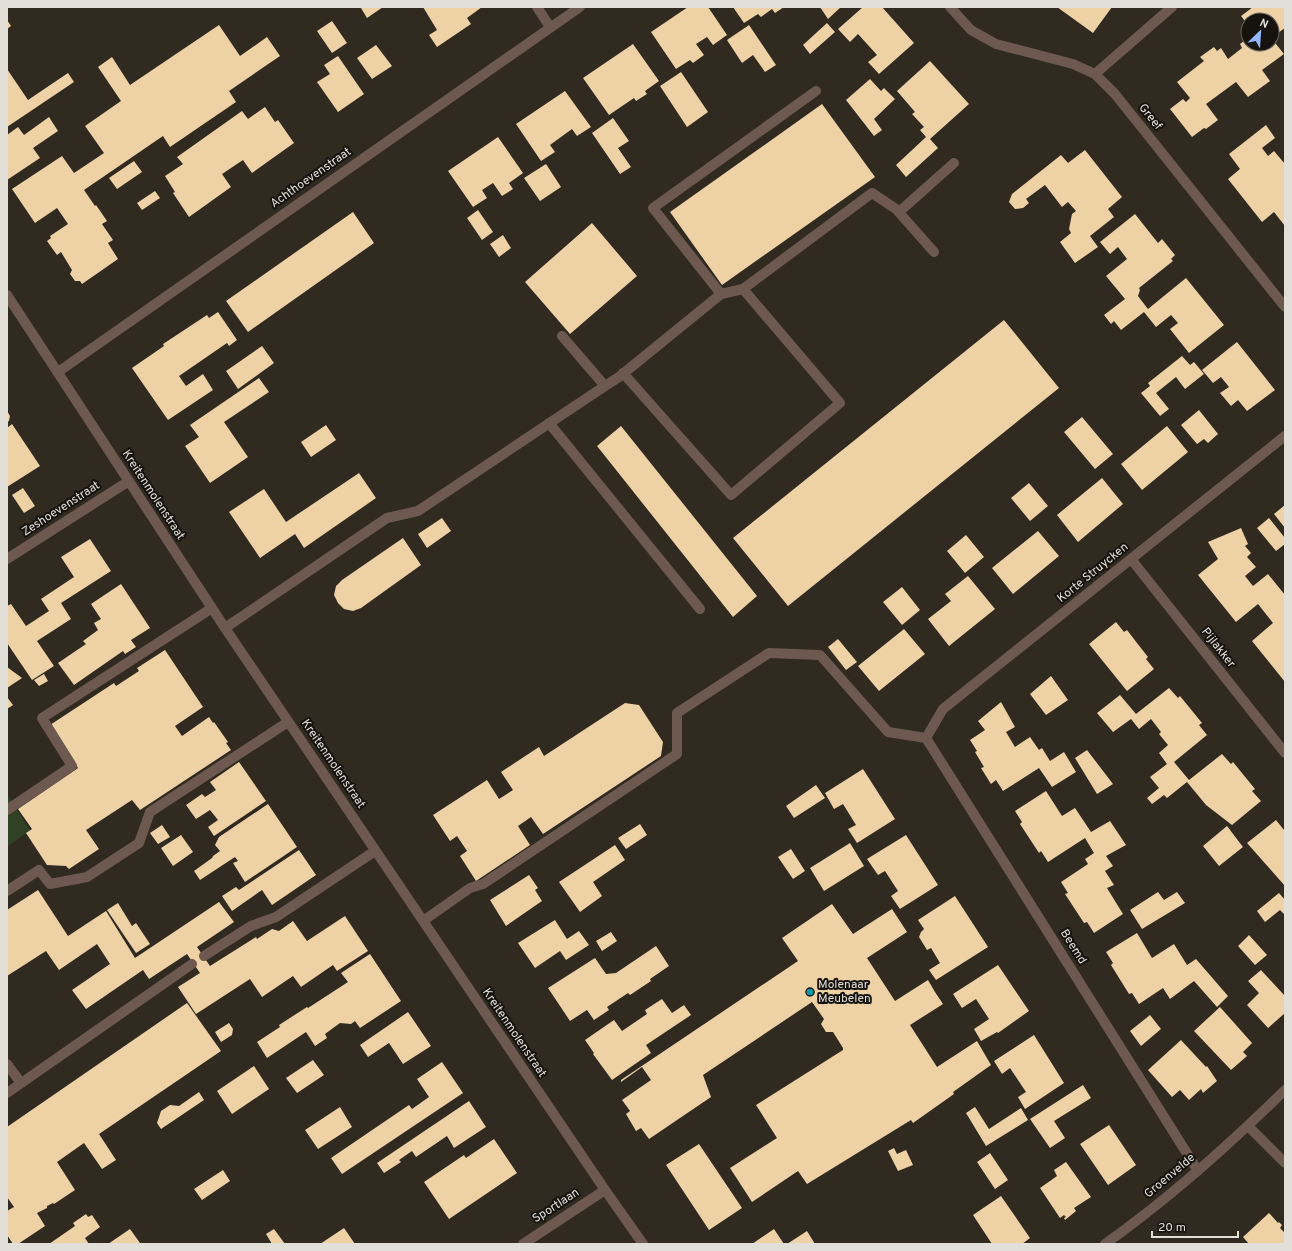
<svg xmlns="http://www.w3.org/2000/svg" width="1292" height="1251" font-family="Overpass,sans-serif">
  <rect width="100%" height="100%" fill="#302a20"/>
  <path fill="#314123" d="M7 794 30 830 7 847Z"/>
  <path fill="#eed1a5" d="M363 7H383L367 18 361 8Z
    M423 7H482L467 18 471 24 437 47 429 35 437 30Z
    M688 7H708L727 35 713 45 707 37 696 44 704 55 693 63 690 60 676 69 651 32Z
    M733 7H784L775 13 772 9 761 17 758 14 744 23Z
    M820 7H841L828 19Z
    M863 7H882L914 43 879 74 868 62 877 55 858 34 850 42 838 29Z
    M1057 7H1112L1093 33Z
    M1253 7H1285V28L1272 37V20H1248V25L1241 16Z
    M7 20 11 26 7 29Z
    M332 21 347 43 332 53 317 31Z
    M827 23 835 32 810 54 803 45Z
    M219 25 240 56 267 37 280 56 229 91 236 102 170 147 163 136 84 190 95 206 96 205 107 221 102 224 113 240 108 243 118 259 82 284 80 281H75L70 274 72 270 61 252 57 255 47 241 51 238 50 236 68 224 57 208 35 223 12 189 62 156 74 173 104 153 85 126 121 101 98 67 112 57 130 85Z
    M749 25 776 65 765 72 753 55 742 63 727 40Z
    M1248 38V44H1272V39L1284 54 1262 70 1270 81 1248 97 1236 82 1206 104 1218 120 1206 129 1204 128 1192 137 1170 109 1183 99 1186 102 1190 98 1177 82 1204 61 1200 57 1214 47 1217 51 1221 48 1228 59 1242 48 1240 44Z
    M633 44 659 81 645 91 647 94 636 101 634 98 609 115 583 78Z
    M376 45 392 66 372 79 357 58Z
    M338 56 364 94 338 112 317 82 330 74 324 65Z
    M930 61 969 104 930 139 938 148 906 177 896 165 926 137 920 130 924 127 912 114 915 112 897 91Z
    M7 69 28 100 68 73 74 82 7 127Z
    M681 72 708 112 687 127 660 86Z
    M870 79 881 91 884 88 895 99 874 119 882 130 874 136 846 100Z
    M565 91 591 127 577 136 572 129 550 145 555 152 541 161 516 124Z
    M822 104 875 177 722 285 670 212Z
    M265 107 275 122 278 120 294 143 252 173 243 160 222 174 231 187 189 217 173 193 175 192 165 176 183 164 177 157 242 111 248 119Z
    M49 117 58 131 33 148 40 158 7 180V135L18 127 24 135Z
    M613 118 629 141 618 148 631 167 620 174 592 133Z
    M1266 125 1275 138 1262 148 1268 156 1274 151 1285 164V226L1274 212 1262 222 1228 179 1240 169 1229 154Z
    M498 137 523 173 509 183 513 189 502 196 493 183 482 190 487 198 473 207 448 171Z
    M1085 150 1122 197 1108 209 1114 217 1090 236 1098 247 1075 263 1060 242 1071 233 1069 229 1072 214 1076 211 1068 202 1062 207 1045 185 1026 199 1029 203 1023 208 1015 209 1009 202 1012 194 1061 155 1068 163Z
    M134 161 142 172 117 189 109 178Z
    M546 164 561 187 540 201 524 178Z
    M155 191 160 198 142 210 137 203Z
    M478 210 493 232 482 240 467 218Z
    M353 212 374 243 248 332 226 301Z
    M1135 214 1158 243 1162 239 1175 255 1171 259 1173 261 1139 288 1140 290 1138 296 1141 300 1148 309 1186 278 1224 325 1189 353 1170 329 1178 323 1171 315 1156 327 1144 312 1121 330 1114 321 1111 324 1104 315 1125 299 1106 276 1127 259 1118 247 1110 254 1100 242Z
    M592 223 637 276 570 334 525 282Z
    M503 235 511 248 499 257 490 244Z
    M218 312 237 340 229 346 227 343 179 376 186 386 203 374 213 390 168 420 132 368 164 346 163 344 207 315 209 318Z
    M1004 320 1059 388 788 606 733 538Z
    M1237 342 1275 390 1247 411 1238 400 1231 406 1220 393 1229 387 1221 377 1213 383 1202 370Z
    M262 346 274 363 238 389 226 371Z
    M1182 356 1190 365 1194 362 1204 374 1185 389 1176 377 1156 393 1169 409 1160 416 1141 393 1150 386 1148 383Z
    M259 378 269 392 224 422 248 457 210 483 185 446 199 437 190 425Z
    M1199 410 1218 434 1208 443 1204 439 1197 444 1181 425Z
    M7 411 10 416 9 421 7 422Z
    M1082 417 1113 454 1095 469 1064 432Z
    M12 424 40 466 7 487V428Z
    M326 425 336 440 311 457 301 442Z
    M621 426 757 596 733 617 597 446Z
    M1167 426 1188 452 1142 490 1121 464Z
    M359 473 376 498 304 548 295 534 260 558 229 512 264 489 286 522Z
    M1102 478 1123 504 1078 542 1057 515Z
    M1029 483 1048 506 1030 521 1011 498Z
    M23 488 35 506 24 513 12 495Z
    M1285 505V528L1274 514Z
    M442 518 451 531 427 548 418 534Z
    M1269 518 1285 538V544L1276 551 1257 528Z
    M1241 528 1248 544 1245 546 1251 553 1247 557 1256 567 1245 576 1253 586 1268 574 1285 595V682L1252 641 1273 623 1258 604 1236 622 1198 575 1218 559 1208 542Z
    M1038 531 1059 556 1013 594 992 568Z
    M966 535 984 557 965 573 947 551Z
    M403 538 421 565 361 608 353 611 344 609 338 603 334 595 336 586 342 580Z
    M90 539 111 571 61 603 71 619 37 641 54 666 32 680 7 643V606L11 604 26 626 49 611 41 599 74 577 61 557Z
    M968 576 995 609 949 646 928 619 951 601 945 594Z
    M121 584 150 628 131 640 136 647 125 654 123 651 74 685 58 663 86 644 83 641 98 630 94 623 101 619 91 604Z
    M902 587 920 610 902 625 883 602Z
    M1116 622 1124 632 1127 630 1137 643 1148 657 1146 659 1154 669 1127 691 1089 644Z
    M904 629 925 654 879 691 858 666Z
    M838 639 857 662 846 670 828 647Z
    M165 650 203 707 175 726 182 736 209 717 213 723 214 722 228 742 226 743 231 750 140 810 132 800 86 830 99 849 69 869 66 866 47 865 26 833 32 829 18 809 78 768 50 725 114 683 116 686 139 671 137 668Z
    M7 667 22 678 7 688Z
    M44 674 48 681 39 686 34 680Z
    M1051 676 1068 700 1046 715 1030 694Z
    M1169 688 1178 698 1180 696 1202 723 1199 725 1207 735 1174 762 1189 780 1222 754 1231 764 1233 762 1255 789 1252 791 1261 801 1232 825 1206 805 1187 782 1167 798 1164 795 1152 804 1147 798 1159 788 1150 777 1167 764 1159 753 1168 745 1159 734 1161 732 1151 719 1139 729 1131 719 1113 732 1097 713 1120 695 1136 714Z
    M7 697 13 705 7 709Z
    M1001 702 1015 727 1006 732 1015 747 1030 737 1039 750 1042 748 1050 761 1064 752 1076 772 1052 787 1039 768 1003 791 996 780 991 784 981 768 984 767 975 752 977 751 970 740 985 730 978 721Z
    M625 703 639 705 663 742 661 756 543 834 531 817 518 826 530 845 476 881 460 856 467 851 457 836 450 841 433 815 487 780 499 799 513 790 501 772 539 747 544 756Z
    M1087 750 1113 784 1097 794 1075 758Z
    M239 762 266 801 214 836 208 827 218 820 210 810 196 819 186 805 202 794 205 797 216 790 210 782Z
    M863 769 895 819 857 843 848 829 856 825 843 804 834 809 825 793Z
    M816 785 825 798 794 818 786 806Z
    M1046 791 1062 816 1075 808 1091 832 1110 821 1126 845 1106 856 1113 866 1105 871 1114 885 1107 888 1123 914 1094 933 1087 922 1084 923 1065 894 1068 893 1061 882 1088 864 1085 859 1094 853 1085 838 1048 862 1041 851 1039 853 1020 824 1022 822 1015 811Z
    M268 804 297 847 245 882 233 863 238 861 235 857 200 880 194 871 212 858 213 856 220 851 215 845 219 837Z
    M1276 820 1284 830 1285 829V886L1247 843Z
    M640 824 647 835 626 849 618 838Z
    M162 825 170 837 158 844 150 833Z
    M1227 826 1243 847 1219 866 1203 846Z
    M181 835 193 852 173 866 161 848Z
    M906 835 938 885 900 909 891 896 898 891 885 871 878 875 867 859Z
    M850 843 864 866 824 891 810 868Z
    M615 845 625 860 593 882 602 896 580 912 559 882Z
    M791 849 805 871 793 879 778 857Z
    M299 850 316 875 272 905 262 890 232 911 222 896 236 887 239 890Z
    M529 875 538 888 535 890 542 901 506 926 490 900Z
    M38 890 68 936 106 911 135 958 219 902 234 922 197 947 210 966 256 937 257 939 272 929 279 931 293 921 307 941 345 916 368 951 337 971 333 965 301 987 293 976 262 997 250 979 196 1014 178 987 200 973 187 954 149 979 143 970 86 1009 72 990 110 964 97 944 59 970 46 951 7 976V910Z
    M1158 892 1164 900 1177 892 1185 903 1142 929 1130 910Z
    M1279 893 1285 900V915L1280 910 1265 922 1257 911Z
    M955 896 988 947 936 980 929 970 940 963 931 948 927 950 919 937 921 932 924 929 918 920Z
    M118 903 132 926 136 923 150 944 136 953 107 910Z
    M832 904 853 934 892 909 907 932 867 958 895 1001 928 980 935 992 943 1004 910 1025 937 1067 977 1041 991 1065 953 1092 954 1094 913 1123 911 1120 807 1184 798 1171 752 1202 730 1168 777 1138 756 1105 843 1050V1048L833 1032H826L821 1024 824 1019 812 1002 703 1075 711 1097 649 1139 641 1128 636 1131 626 1114 630 1111 622 1100 651 1080 642 1067 621 1082V1080L798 961 782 938Z
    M555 920 567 939 579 931 589 945 566 960 560 951 535 968 518 943Z
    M611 932 617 941 602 951 596 941Z
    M1137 933 1152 958 1174 944 1187 965 1196 959 1228 996 1217 1007 1194 981 1170 999 1163 988 1139 1004 1132 993 1129 994 1111 965 1113 963 1106 952Z
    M1249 935 1267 955 1255 965 1238 946Z
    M656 946 669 966 650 979 651 981 630 995 628 993 607 1007 609 1010 594 1020 587 1010 570 1021 548 988 595 958 606 974 616 973Z
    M370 954 401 1001 360 1028 355 1021 351 1024 340 1023 325 1034 327 1038 315 1046 306 1032 267 1058 257 1042 280 1027 279 1025 307 1007 308 1008 348 982 341 973Z
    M998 965 1029 1011 998 1033 997 1032 981 1041 974 1029 989 1019 976 999 962 1008 953 994Z
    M1261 970 1285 996V1013L1268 1028 1247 1005 1259 993 1248 981Z
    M662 999 672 1013 684 1005 691 1015 646 1045 651 1053 612 1080 593 1054 594 1053 585 1040 614 1020 622 1031 647 1014 645 1010Z
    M187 1003 221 1051 99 1134 116 1160 102 1169 84 1143 57 1162 75 1190 54 1204 53 1203 47 1206V1208L37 1213 45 1226 18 1244H13L7 1235V1211L14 1207 7 1197V1127Z
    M1220 1007 1252 1043 1243 1052 1247 1056 1231 1070 1194 1031Z
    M408 1012 431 1046 403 1064 389 1043 368 1057 360 1045Z
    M1150 1015 1161 1029 1141 1046 1130 1031Z
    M229 1023 233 1029 232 1035 221 1042 215 1032Z
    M1034 1035 1064 1083 1025 1109 1018 1097 1026 1092 1010 1068 1002 1074 994 1061Z
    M1181 1040 1206 1067 1207 1066 1217 1081 1203 1093 1201 1089 1189 1100 1180 1090 1172 1097 1148 1070Z
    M313 1060 324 1075 297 1093 286 1078Z
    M442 1062 463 1093 342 1174 331 1158 409 1105 412 1109 429 1097 417 1079Z
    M254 1066 269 1089 232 1114 217 1091Z
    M1083 1085 1091 1098 1054 1121 1065 1138 1050 1148 1030 1119Z
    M199 1092 204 1100 161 1129 157 1123 161 1111 170 1105 179 1106Z
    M469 1101 486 1127 454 1148 447 1136 416 1157 412 1151 399 1160 401 1162 384 1173 377 1163Z
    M340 1107 352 1127 318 1149 305 1130Z
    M975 1107 989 1129 1021 1108 1028 1120 986 1146 966 1113Z
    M1109 1125 1136 1165 1108 1185 1080 1144Z
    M494 1139 517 1173 449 1219 424 1182 464 1155 466 1158Z
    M699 1144 742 1208 709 1230 666 1165Z
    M894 1148 897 1154 906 1150 913 1165 898 1171 888 1151Z
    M990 1153 1008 1180 995 1189 977 1162Z
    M1066 1162 1091 1197 1074 1208 1076 1211 1065 1220 1064 1218 1066 1217 1064 1215 1060 1218 1040 1188 1057 1176 1054 1170Z
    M223 1170 230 1181 202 1200 194 1189Z
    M1001 1196 1030 1238 1022 1244H992L973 1215Z
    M1269 1213 1278 1223 1279 1222 1282 1225 1280 1228 1285 1233V1244H1249L1243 1237Z
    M86 1214 88 1217 92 1215 100 1227 85 1238 89 1244H49L75 1226 73 1223Z
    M344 1228 355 1244H320Z
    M130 1229 140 1243 139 1244H108Z
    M274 1229 285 1244H272L266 1234Z
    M774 1229 784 1244H752Z
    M807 1231 815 1244H787Z"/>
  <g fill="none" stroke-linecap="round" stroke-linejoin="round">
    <path stroke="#6d5950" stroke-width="10" d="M537 7 550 27
      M950 7 971 30 996 44 1073 64 1095 74 1115 94 1285 307
      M1095 74 1172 7
      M899 212 954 163
      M721 294 653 208 816 91
      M7 295 225 628 605 1190 643 1244
      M562 336 605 386
      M58 372 580 7
      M623 373 731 495 840 403 743 289
      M549 423 700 609
      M7 559 129 481
      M1131 559 1285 753
      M225 628 387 518 418 511 605 386 619 377 721 294 743 289 872 193 896 209 934 252
      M926 738 1198 1171
      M926 738 943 709 1285 436
      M7 810 72 766 42 718 212 608
      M7 891 39 870 50 884 87 877 139 843 150 812 288 722
      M423 921 470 888 483 884 677 754V713L769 653 820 655 888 732 926 738
      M204 956 251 926 276 917 375 851
      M7 1064 21 1083
      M7 1093 192 964
      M1248 1126 1285 1163
      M523 1244 605 1190
      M1105 1244C1170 1198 1229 1145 1285 1090"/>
  </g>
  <circle fill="#0f9aa8" stroke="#16130f" stroke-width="1.5" cx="810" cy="992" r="4"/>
  <g text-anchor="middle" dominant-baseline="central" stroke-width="4" stroke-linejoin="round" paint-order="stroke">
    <g font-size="12" fill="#e2ded8" stroke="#16130f">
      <text transform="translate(1150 117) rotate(51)">Greef</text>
      <text transform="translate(311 178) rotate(-35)">Achthoevenstraat</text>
      <text transform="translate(153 495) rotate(57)">Kreitenmolenstraat</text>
      <text transform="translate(61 509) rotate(-33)">Zeshoevenstraat</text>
      <text transform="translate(1093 573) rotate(-39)">Korte Struycken</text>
      <text transform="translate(1218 648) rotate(52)">Pijlakker</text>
      <text transform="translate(333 764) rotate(56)">Kreitenmolenstraat</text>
      <text transform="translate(1073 947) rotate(58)">Beemd</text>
      <text transform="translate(514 1033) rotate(56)">Kreitenmolenstraat</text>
      <text transform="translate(1170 1176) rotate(-40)">Groenvelde</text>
      <text transform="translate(556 1206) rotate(-33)">Sportlaan</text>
    </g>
    <g font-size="12" fill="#e2ded8" stroke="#16130f" text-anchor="start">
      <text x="818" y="985">Molenaar<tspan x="818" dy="14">Meubelen</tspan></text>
    </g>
  </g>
  <rect width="1292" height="1251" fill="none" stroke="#e2ded8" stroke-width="16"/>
  <g transform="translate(1260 32) rotate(25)"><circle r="19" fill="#16130f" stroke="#68645f"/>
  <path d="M0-3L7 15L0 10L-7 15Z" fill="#94b7fd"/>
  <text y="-6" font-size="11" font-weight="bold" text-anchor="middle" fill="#e2ded8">N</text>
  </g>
  <path d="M1152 1231v6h86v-6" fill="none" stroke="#e2ded8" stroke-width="2"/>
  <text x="1158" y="1231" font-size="12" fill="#e2ded8" stroke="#16130f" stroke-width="3" paint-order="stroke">20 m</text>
</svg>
